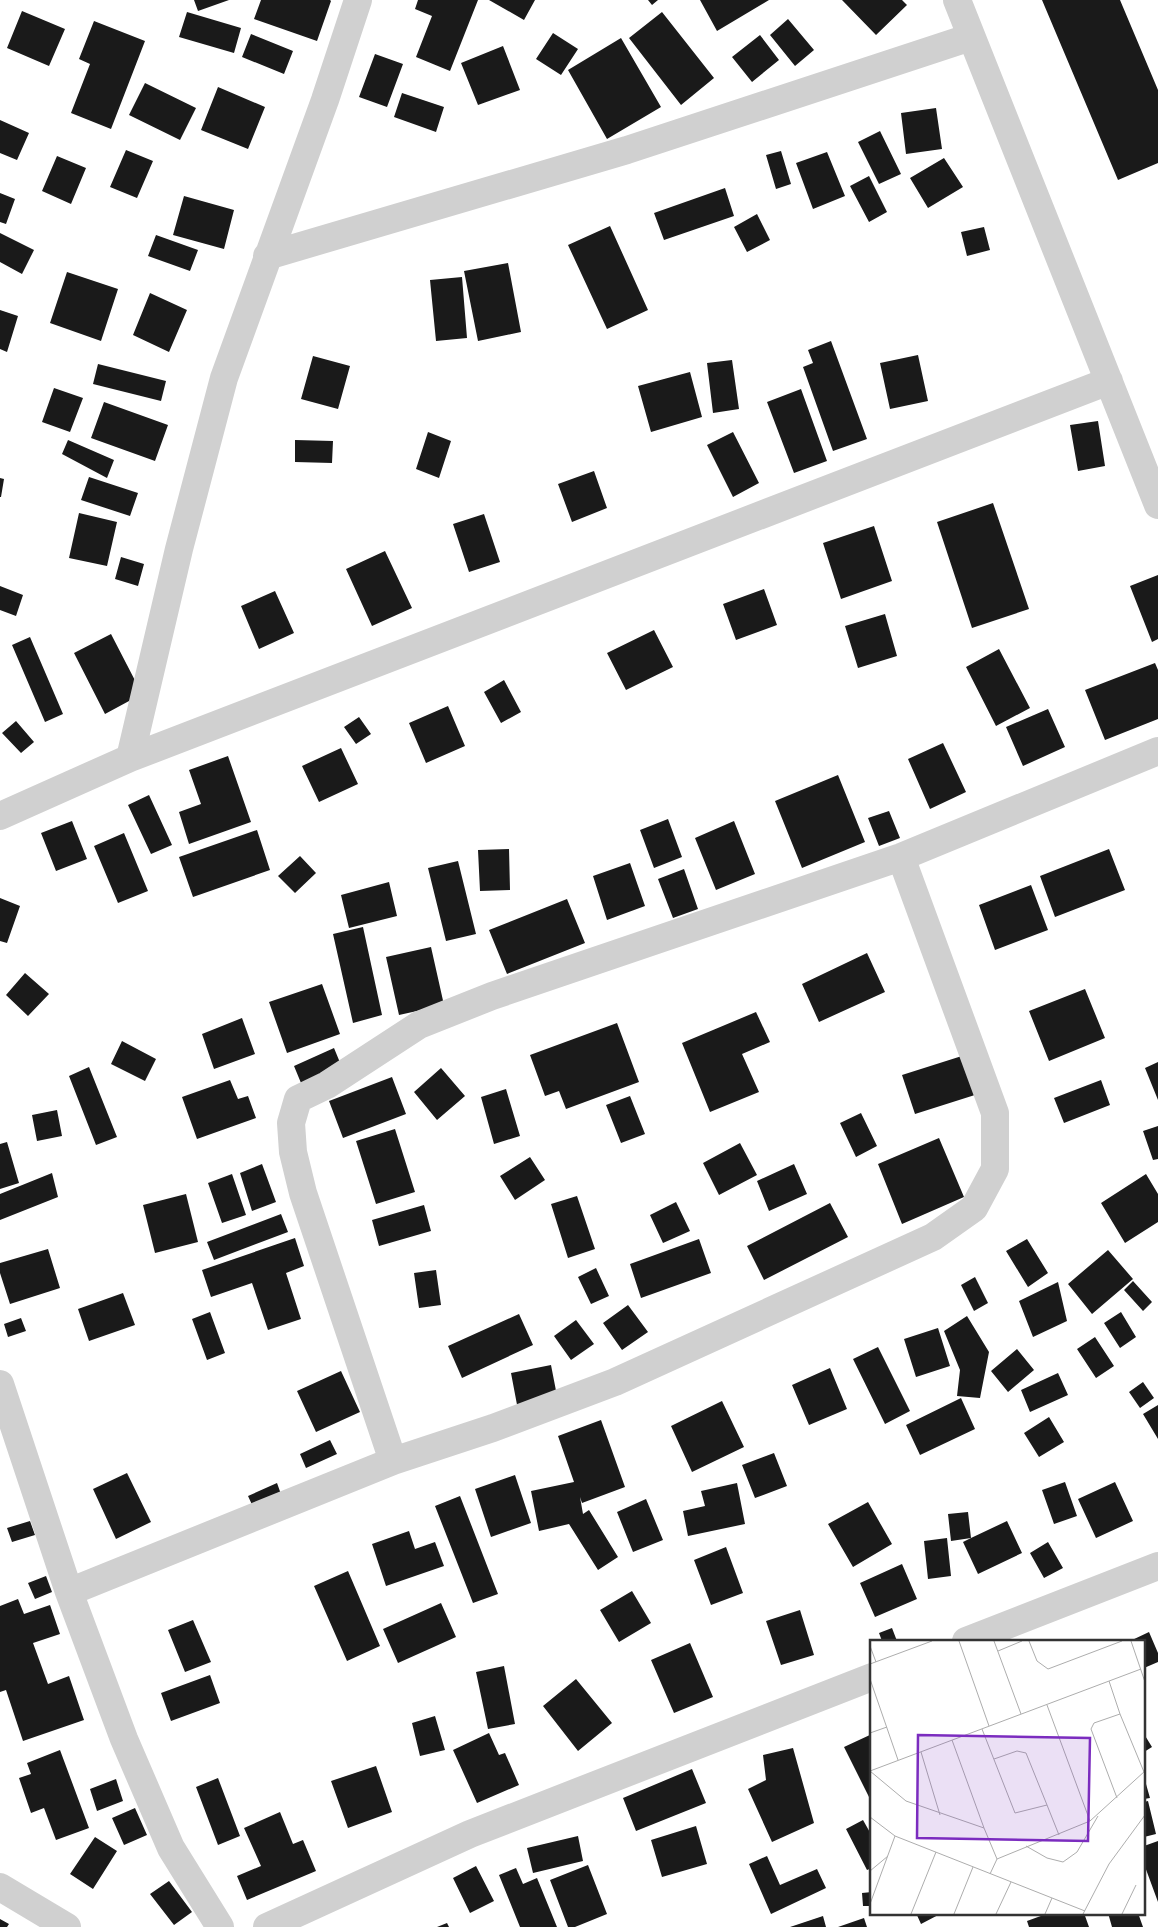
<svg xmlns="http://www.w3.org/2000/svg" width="1158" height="1927" font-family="'Roboto Condensed',sans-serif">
  <rect width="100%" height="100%" fill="#fff"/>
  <path fill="#1a1a1a" d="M194 0H229L198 11Z
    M261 0H330L331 1 317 41 254 19Z
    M418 0H478L450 71 416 57 432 16 415 9Z
    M489 0H535L524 20Z
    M648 0H658L652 5Z
    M700 0H769L717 31Z
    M842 0H902L907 5 876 35Z
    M1042 0H1120L1158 90V163L1118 180Z
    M22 11 65 29 49 66 7 48Z
    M187 12 241 28 234 53 179 37Z
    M662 12 714 78 681 105 629 38Z
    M788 19 814 50 795 66 770 35Z
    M94 21 145 41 111 129 71 113 90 64 79 59Z
    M553 33 578 49 561 75 536 59Z
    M251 34 293 51 284 74 242 57Z
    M760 35 779 60 752 82 732 57Z
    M621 38 661 107 607 139 568 70Z
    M503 46 520 90 478 105 461 63Z
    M375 54 403 64 387 107 359 97Z
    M145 83 196 108 180 140 129 115Z
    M218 87 265 107 248 149 201 130Z
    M402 93 444 107 436 132 394 117Z
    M936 108 942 149 906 154 901 113Z
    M0 120 29 133 17 160 0 153Z
    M880 131 901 174 879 184 858 142Z
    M126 150 153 161 137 198 110 187Z
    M781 151 791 184 776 189 766 155Z
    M827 152 845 196 813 209 796 163Z
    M57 156 86 168 71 204 42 191Z
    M944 158 963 187 928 208 910 178Z
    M869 176 887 212 869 222 850 186Z
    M725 188 734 216 664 240 654 213Z
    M0 193 15 199 6 224 0 222Z
    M184 196 234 210 224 249 173 235Z
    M757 214 770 240 747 252 734 227Z
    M610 226 648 310 607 329 568 245Z
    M984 227 990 250 967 256 961 232Z
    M0 233 34 250 22 274 0 262Z
    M156 235 198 250 190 271 148 256Z
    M508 263 521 332 478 341 464 271Z
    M67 272 118 289 101 341 50 323Z
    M462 277 467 338 436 341 430 280Z
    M150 293 187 310 169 352 133 335Z
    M0 310 18 316 7 352 0 349Z
    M831 341 867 439 833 451 803 367 813 363 808 350Z
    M918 355 928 401 890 409 880 363Z
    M313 356 350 366 338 409 301 399Z
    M732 360 739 409 713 413 707 363Z
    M98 364 166 381 161 401 93 384Z
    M690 372 702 417 651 432 638 386Z
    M54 388 83 398 70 432 42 422Z
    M801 389 827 461 794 473 767 402Z
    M104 402 168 425 155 461 91 438Z
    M1098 421 1105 466 1078 471 1070 425Z
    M428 432 451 441 439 478 416 469Z
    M733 432 759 483 733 497 707 445Z
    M68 440 114 460 107 478 62 454Z
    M295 440 333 441 332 463 295 462Z
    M594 471 607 508 572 522 558 484Z
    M89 477 138 493 130 516 81 500Z
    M0 478 4 479 1 497H0Z
    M993 503 1029 609 972 628 937 522Z
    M79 513 117 522 107 566 69 558Z
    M484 514 500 562 469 572 453 524Z
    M874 526 892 581 841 599 823 543Z
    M385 551 412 608 372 626 346 569Z
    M121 557 144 564 138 586 115 579Z
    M1158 575V639L1152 642 1130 586Z
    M0 586 23 595 16 616 0 610Z
    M764 589 777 625 736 640 723 604Z
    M275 591 294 633 259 649 241 606Z
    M885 614 897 656 858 668 845 626Z
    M654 630 673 667 626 690 607 653Z
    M111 634 142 694 105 714 74 653Z
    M30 637 63 714 45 722 12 645Z
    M999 649 1030 708 996 726 966 667Z
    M1155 663 1158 670V719L1105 740 1085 690Z
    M504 680 521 712 501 723 484 692Z
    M448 706 465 746 426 763 409 723Z
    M1048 709 1065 747 1023 766 1006 727Z
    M359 717 371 734 356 744 344 727Z
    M16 721 34 742 21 753 2 733Z
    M943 743 966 792 930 809 908 759Z
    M341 748 358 784 319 802 302 766Z
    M228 756 251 822 189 844 179 812 201 804 189 770Z
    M838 775 865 842 802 868 775 801Z
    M149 795 172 845 151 854 128 805Z
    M889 811 900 838 879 846 868 818Z
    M668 819 682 857 654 868 640 830Z
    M72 821 87 859 56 871 41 833Z
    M734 821 755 874 716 890 695 838Z
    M257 830 270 870 193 897 179 857Z
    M124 833 148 891 118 903 94 846Z
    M509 849 510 890 480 891 478 850Z
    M1109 849 1125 890 1055 917 1040 876Z
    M300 856 316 873 295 893 278 876Z
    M458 861 476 934 446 941 428 868Z
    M630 863 645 906 607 920 593 876Z
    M684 869 698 909 673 918 658 879Z
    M389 882 397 916 349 928 341 895Z
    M1031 885 1048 930 995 950 979 905Z
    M0 898 20 906 7 943 0 941Z
    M567 899 585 943 507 974 489 930Z
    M363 927 382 1015 353 1023 333 934Z
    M431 947 444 1005 399 1015 386 957Z
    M867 953 885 992 819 1022 802 984Z
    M25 973 49 994 28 1016 6 995Z
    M322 984 340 1034 287 1053 269 1002Z
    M1085 989 1105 1038 1049 1061 1029 1011Z
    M756 1012 770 1042 742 1054 759 1092 710 1112 682 1043Z
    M242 1018 255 1054 214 1069 202 1034Z
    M617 1023 639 1082 566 1109 559 1091 545 1096 530 1055Z
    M122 1041 156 1059 145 1081 111 1064Z
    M334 1048 341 1065 301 1083 294 1066Z
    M965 1055 978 1094 915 1114 902 1075Z
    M1158 1062V1100L1145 1068Z
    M89 1067 117 1137 96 1145 69 1076Z
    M441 1068 465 1096 437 1120 414 1092Z
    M392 1077 406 1114 343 1138 329 1101Z
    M230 1080 238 1099 248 1096 256 1118 197 1139 182 1097Z
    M1101 1080 1110 1105 1064 1123 1054 1098Z
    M506 1089 520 1136 494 1144 481 1097Z
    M630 1096 645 1134 621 1143 606 1105Z
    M57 1110 62 1136 37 1141 32 1115Z
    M861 1113 877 1146 856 1157 840 1123Z
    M1158 1126V1159L1153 1160 1143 1131Z
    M395 1129 415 1192 376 1204 356 1141Z
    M939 1138 964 1197 902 1224 878 1164Z
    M7 1142 19 1183 0 1189V1144Z
    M740 1143 757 1175 719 1195 703 1163Z
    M530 1157 545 1180 515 1200 500 1176Z
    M262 1164 276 1202 252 1211 240 1173Z
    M794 1164 807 1194 769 1211 757 1181Z
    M52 1173 58 1197 0 1220V1194Z
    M232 1174 246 1215 222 1223 208 1183Z
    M1146 1174 1158 1194V1222L1125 1243 1101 1203Z
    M186 1194 198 1242 155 1253 143 1205Z
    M577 1196 595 1249 568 1258 551 1204Z
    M676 1202 690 1231 663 1243 650 1215Z
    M830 1203 848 1237 764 1280 747 1246Z
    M424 1205 431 1231 379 1246 372 1220Z
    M281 1214 288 1232 214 1260 207 1242Z
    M295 1238 304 1266 286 1273 301 1319 268 1330 252 1283 211 1297 202 1270Z
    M699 1239 711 1273 641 1298 630 1264Z
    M1027 1239 1048 1273 1028 1287 1006 1251Z
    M48 1249 60 1288 10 1304 0 1273V1263Z
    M1108 1250 1133 1279 1092 1314 1068 1284Z
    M596 1268 609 1296 591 1304 578 1277Z
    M436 1270 441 1305 419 1308 414 1273Z
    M975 1277 988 1303 974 1311 961 1285Z
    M1133 1281 1152 1302 1143 1311 1124 1290Z
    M1058 1282 1067 1321 1033 1337 1019 1301Z
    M123 1293 135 1325 89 1341 78 1309Z
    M628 1305 648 1332 622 1350 603 1323Z
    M210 1312 225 1353 207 1360 192 1319Z
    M1121 1312 1136 1337 1120 1348 1104 1323Z
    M519 1314 533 1345 462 1378 448 1346Z
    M967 1316 989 1352 980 1398 957 1396 960 1370 944 1331Z
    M21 1318 26 1331 8 1337 4 1324Z
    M576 1320 594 1344 571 1360 554 1336Z
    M938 1328 950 1366 916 1377 904 1339Z
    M1095 1337 1114 1366 1096 1378 1077 1349Z
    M878 1347 910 1411 885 1424 853 1359Z
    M1017 1349 1034 1370 1008 1392 991 1371Z
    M551 1365 558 1401 518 1410 511 1373Z
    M830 1368 847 1409 809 1425 792 1385Z
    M341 1371 360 1412 316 1432 297 1391Z
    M1058 1373 1068 1395 1030 1412 1021 1390Z
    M1143 1382 1154 1398 1140 1408 1129 1392Z
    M961 1398 975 1429 920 1455 906 1425Z
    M722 1401 744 1447 692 1472 671 1426Z
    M1158 1405V1439L1143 1414Z
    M1049 1417 1064 1442 1039 1457 1024 1433Z
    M601 1420 625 1487 582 1503 580 1497 583 1514 589 1510 618 1557 598 1570 569 1524 539 1531 531 1491 574 1482 558 1436Z
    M330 1440 337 1454 306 1468 300 1454Z
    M774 1453 787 1486 755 1498 742 1465Z
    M127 1473 151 1522 116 1539 93 1489Z
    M515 1475 531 1523 491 1537 475 1489Z
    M1065 1482 1077 1516 1054 1524 1042 1490Z
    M1115 1482 1133 1521 1096 1538 1078 1499Z
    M277 1483 282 1497 254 1509 248 1496Z
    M737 1483 745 1524 688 1536 683 1511 705 1506 701 1491Z
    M460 1496 498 1594 473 1603 435 1506Z
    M646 1499 663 1540 633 1552 617 1512Z
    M868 1502 892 1544 853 1567 828 1524Z
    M968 1512 971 1538 1007 1521 1022 1553 978 1574 963 1542 971 1538 951 1541 948 1514Z
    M30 1521 35 1535 12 1542 7 1528Z
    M409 1531 415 1549 435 1542 444 1566 386 1586 372 1544Z
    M947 1538 951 1576 928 1579 924 1541Z
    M1048 1542 1063 1568 1044 1578 1030 1553Z
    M726 1547 743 1593 711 1605 694 1560Z
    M902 1564 917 1599 875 1617 860 1583Z
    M348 1571 380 1646 347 1661 314 1586Z
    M46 1576 52 1592 35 1599 28 1583Z
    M632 1591 651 1623 619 1642 600 1610Z
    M18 1599 24 1614 50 1605 60 1634 33 1643 48 1684 69 1676 84 1720 23 1741 6 1690 0 1692V1606Z
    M441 1603 456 1637 398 1663 383 1629Z
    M800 1610 814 1655 781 1665 766 1621Z
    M193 1620 211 1662 185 1672 168 1630Z
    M892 1628 897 1641H882L879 1633Z
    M1149 1632 1158 1653V1662L1144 1668V1641H1130Z
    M690 1643 713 1697 674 1713 651 1660Z
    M504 1666 515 1724 488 1729 476 1672Z
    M210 1675 220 1703 171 1721 161 1693Z
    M576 1679 612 1723 578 1751 543 1706Z
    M435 1716 445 1750 420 1756 412 1723Z
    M489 1733 499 1755 505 1753 519 1785 477 1803 453 1750Z
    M872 1734V1803L844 1747Z
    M1144 1734 1152 1747 1144 1752Z
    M793 1748 814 1823 772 1842 748 1789 766 1780 763 1755Z
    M60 1750 89 1828 56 1840 44 1808 31 1813 19 1778 31 1774 27 1763Z
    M376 1766 392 1812 348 1828 331 1781Z
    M692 1769 706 1803 636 1831 623 1798Z
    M1144 1777 1150 1798 1144 1799Z
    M218 1778 240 1836 218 1845 196 1787Z
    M116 1779 123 1801 97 1811 90 1789Z
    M1148 1801 1156 1834 1144 1837V1802Z
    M135 1808 147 1835 124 1845 112 1818Z
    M280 1812 293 1844 303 1840 316 1871 247 1900 237 1876 261 1866 244 1828Z
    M863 1820 872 1836V1868L867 1870 846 1829Z
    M696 1826 707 1864 662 1877 651 1840Z
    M578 1836 583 1861 533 1873 527 1848Z
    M95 1837 117 1851 93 1889 70 1874Z
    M1158 1841V1902L1144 1864V1846Z
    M767 1856 780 1885 817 1869 826 1888 771 1914 749 1864Z
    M588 1865 607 1914 575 1927H568L550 1880Z
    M476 1866 494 1901 470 1913 453 1878Z
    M516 1868 523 1884 537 1878 557 1927H520L499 1875Z
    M169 1881 192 1912 174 1925 150 1894Z
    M872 1892V1906H863L862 1893Z
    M916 1913H942L921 1924Z
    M1049 1913H1084L1089 1927H1029L1027 1921Z
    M1108 1913H1138L1143 1927H1112Z
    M823 1916 826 1927H790Z
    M864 1918 867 1927H838Z
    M0 1919 9 1924 7 1927H0Z
    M447 1923 449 1927H437Z"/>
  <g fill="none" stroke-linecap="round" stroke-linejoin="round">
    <path stroke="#d0d0d0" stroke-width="28" d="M957 0 1158 505
      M267 256 627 150 971 37
      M130 758 1109 381
      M0 816 130 758 179 549 224 378 325 100 358 0
      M0 1384 69 1592 124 1739 171 1848 220 1927
      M393 1461 493 1428 615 1382 933 1237 974 1208 995 1169V1113L901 857
      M69 1592 393 1461 303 1193 293 1152 291 1123 298 1099 327 1085 419 1025 492 996 901 857 1158 751
      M966 1641 1158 1566
      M0 1887 67 1927
      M267 1927 470 1834 872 1677"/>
  </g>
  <g transform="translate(870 1640)">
    <rect width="275" height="275" fill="#fff"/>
    <path fill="none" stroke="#adadad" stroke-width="1" d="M89 1 119 86M124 1 151 74M159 1 167 21 178 29 252 1M261 1 275 42M0 6 6 22M128 11 152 1M0 24 62 1M0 39 28 120M239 41 250 74 224 83 221 89 247 158M177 65 220 181M250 74 274 132M112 89 145 173 177 165 189 195M0 93 17 87M82 100 114 188M51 112 70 175M124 119 147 111 156 113 177 165M0 131 271 29M0 131 36 161 114 188 127 219 120 234M0 177 25 196 215 271M156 206 177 218 193 222 207 212 228 176M127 219 220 181 275 131M0 231 18 216M0 264 25 196M41 274 66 212M84 274 103 227M126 274 141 242M175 274 182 258M213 274 239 224 275 175M252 274 266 245"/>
    <path fill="#7b2cbf" fill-opacity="0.15" stroke="#7b2cbf" stroke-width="2.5" d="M48 95 220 98 218 201 47 198Z"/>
    <rect width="275" height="275" fill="none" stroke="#333" stroke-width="2.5"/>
  </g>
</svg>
